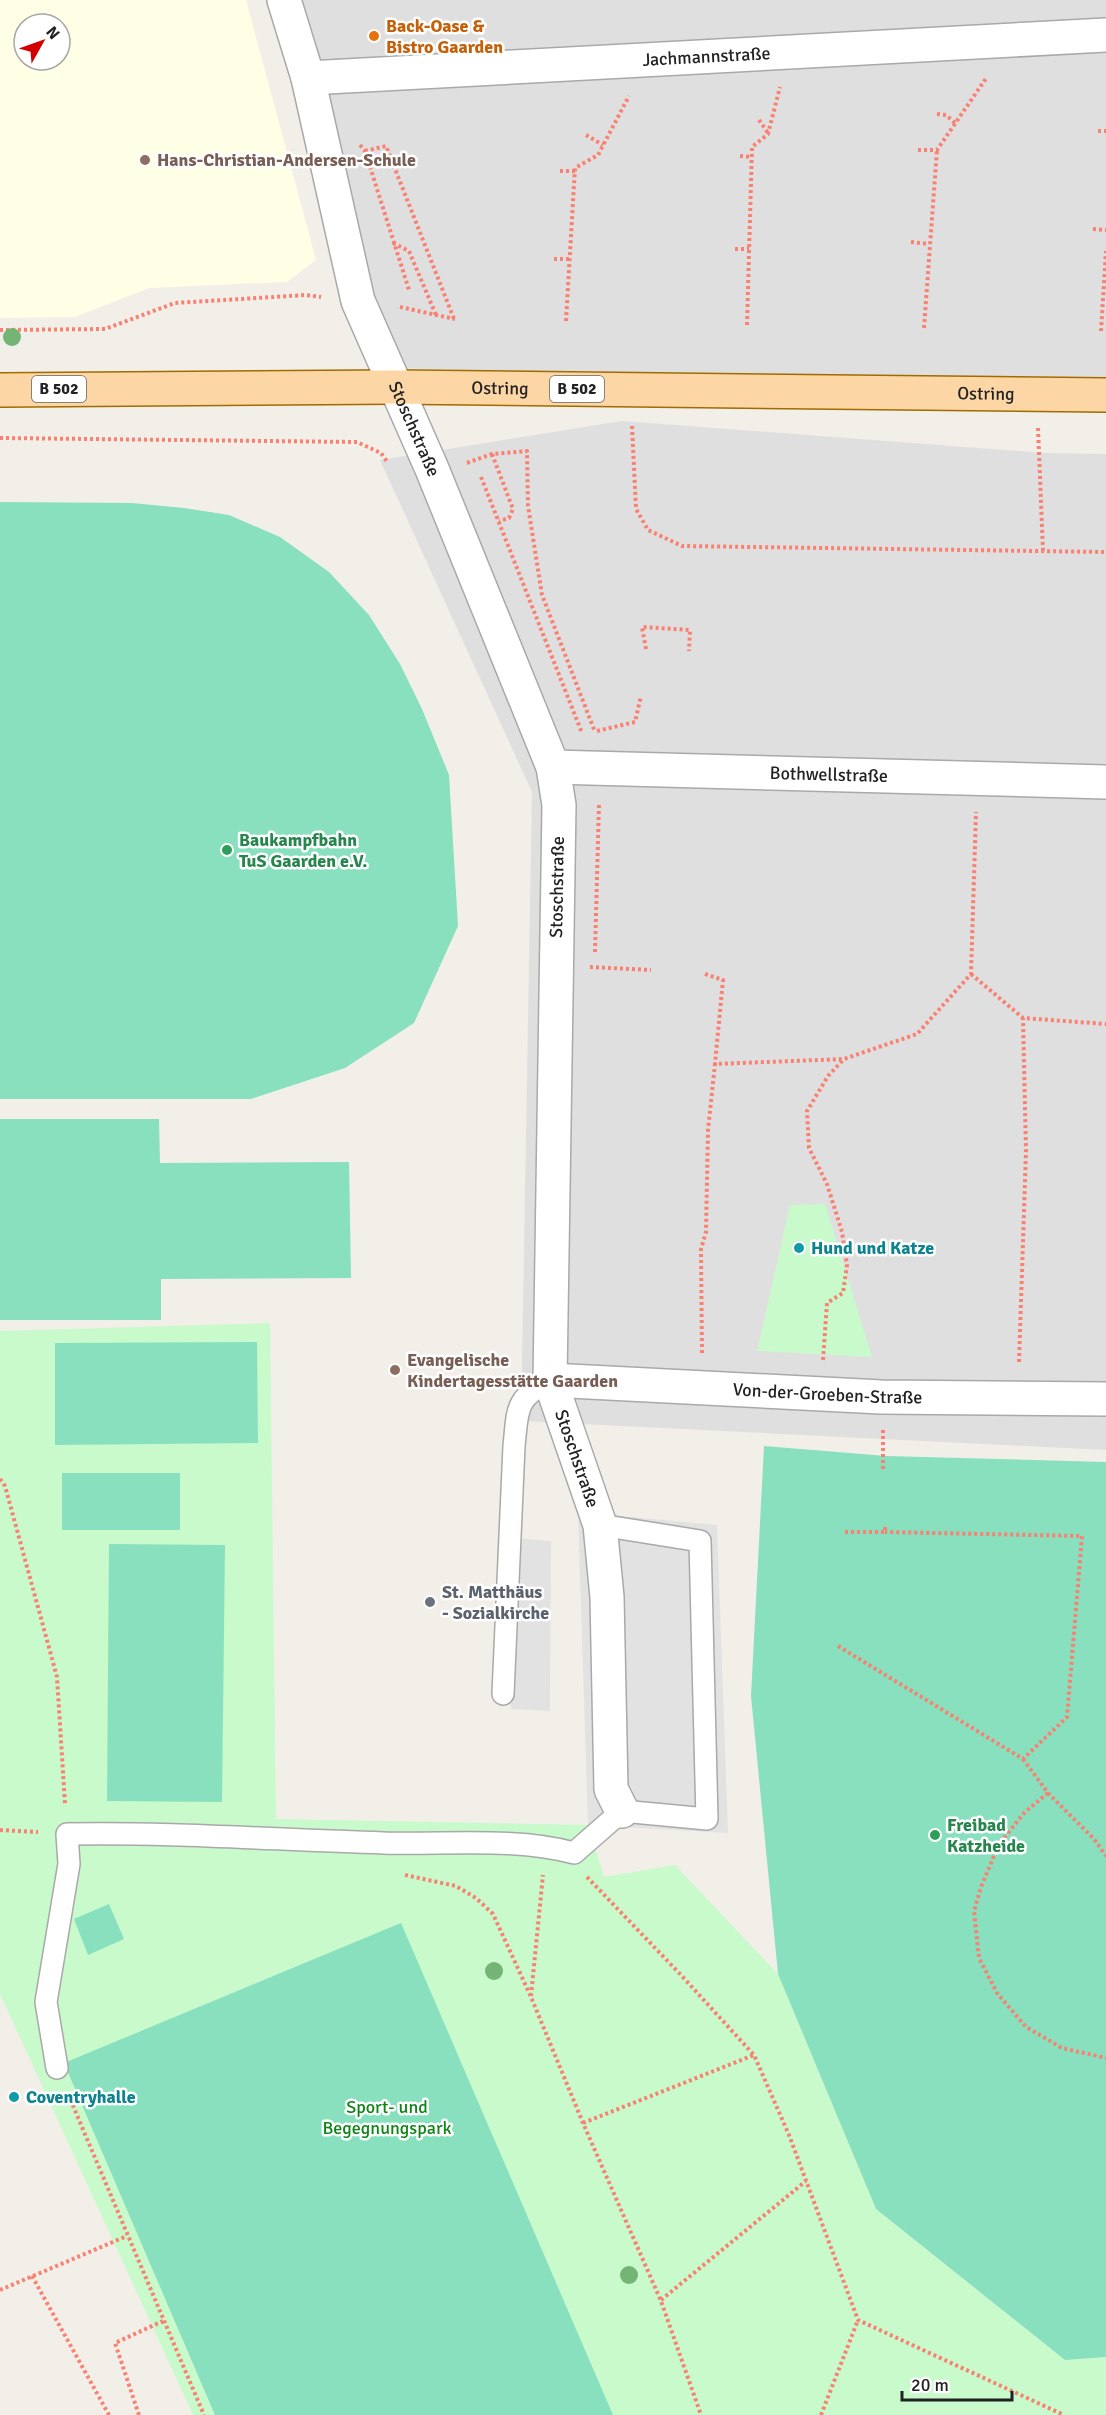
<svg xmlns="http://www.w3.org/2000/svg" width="1106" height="2415" font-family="Signika,sans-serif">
  <rect width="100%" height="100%" fill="#f2efe9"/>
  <path fill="#e0dfdf" d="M284 0H1106V388L393 368Z
    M622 421 1046 453 1106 454V1450L521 1421 532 792 380 460Z"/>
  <path fill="#ffffe5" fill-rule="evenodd" d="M0 0H246L316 260 287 282 149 288 75 317 0 318ZM24 24H60V60H24Z"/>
  <path fill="#c8facc" d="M825 1204 872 1357 757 1351 790 1205Z
    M270 1323 276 1819 588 1825 604 1877 675 1865 778 1974 876 2209 1065 2360 1106 2357V2415H193L0 1994V1331Z"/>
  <path fill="#88e0be" d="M0 502 132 503 184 508 229 515 280 537 329 572 369 615 400 664 422 709 449 775 458 926 414 1023 345 1068 251 1099H0Z
    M0 1119H159L160 1163 349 1162 351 1278 161 1279V1320H0Z
    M257 1342 258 1443 55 1445V1343Z
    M764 1446 886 1456 1106 1462V2357L1065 2360 876 2209 778 1974 751 1696Z
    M62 1473H180V1530H62Z
    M109 1544 225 1545 222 1802 107 1801Z
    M109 1904 124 1939 88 1955 74 1919Z
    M401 1923 613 2415H215L64 2063Z"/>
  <path fill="#e2e2e2" d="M578 1512 717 1525 728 1833 588 1825Z
    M515 1538 551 1541 550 1711 511 1709Z"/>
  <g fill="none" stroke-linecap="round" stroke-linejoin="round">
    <defs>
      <path id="service" d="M503 1694 514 1446C518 1410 514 1399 550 1380
        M57 2068 46 2002 69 1864 67 1834C172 1832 277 1840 383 1843 444 1845 516 1837 574 1853L622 1811 707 1819 700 1541 600 1525"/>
      <g id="minor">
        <path id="s1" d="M284 0 308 78 358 301 432 469 553 767 559 805 550 1380 600 1525 607 1597 611 1789 622 1811"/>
        <path id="s2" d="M308 78 1106 35"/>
        <path id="s3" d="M553 767 1106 782"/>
        <path id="s4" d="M550 1380 881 1397 1106 1399"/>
      </g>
      <g id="primary">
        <path id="s5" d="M0 390 395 387 1106 395"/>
      </g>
    </defs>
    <use href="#service" stroke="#a9a9a9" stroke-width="24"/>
    <use href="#minor" stroke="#a9a9a9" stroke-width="36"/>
    <use href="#primary" stroke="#a06b00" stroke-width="36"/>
    <path stroke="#fa8072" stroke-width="4" stroke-dasharray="3 3" stroke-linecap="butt" d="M937 114 946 115 955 123
      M759 120 768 133
      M1098 131H1106
      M586 135 603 145
      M360 145 365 151 409 290
      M918 150H937L987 77
      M365 151 386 146 454 319
      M740 156 752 157
      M560 171H575
      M1093 229 1106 230
      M911 242 929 244
      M393 243 409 251 436 315
      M735 249H749
      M554 259H569
      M400 307 455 319
      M566 321 575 168 598 155 629 96
      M747 325 752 147 768 134 780 87
      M924 328 937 150
      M0 330 105 329 175 303 306 295 321 297
      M1101 331 1106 251
      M632 426 636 509 648 530 682 546 1106 552
      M1038 428 1043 551
      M0 438 357 442 381 453 388 463
      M492 454 513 509 509 518 499 521
      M467 463 492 454 527 451 528 506 542 595 595 732
      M481 477 582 733
      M646 649 642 627 690 630 689 651
      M597 731 635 722 641 696
      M595 952 599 804
      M590 967 651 970
      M705 974 723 980 715 1064
      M971 974 1023 1018 1106 1024
      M702 1353 701 1249 706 1232 708 1130 715 1064 844 1059 917 1034 971 974 976 812
      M823 1360 827 1303 843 1293 847 1265 842 1232 827 1184 809 1148 807 1111 828 1076 844 1059
      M1019 1362 1026 1152 1023 1018
      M883 1430V1469
      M0 1479 5 1486 57 1677 65 1804
      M845 1532H885V1527
      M838 1646 1023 1759 1067 1717 1082 1536 885 1532
      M1023 1759 1048 1793 1094 1839 1106 1856
      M1048 1793 1025 1812 999 1844 981 1887 974 1911 979 1958 997 1993 1026 2027 1062 2048 1106 2058
      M0 1830 38 1832
      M405 1875 456 1886 476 1898 493 1914 531 1997 583 2123 661 2301 701 2415
      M587 1877 681 1975 754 2055 789 2135 858 2320 1064 2415
      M531 1996 543 1875
      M68 2094 204 2415
      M583 2123 754 2055
      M32 2276 109 2415
      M0 2290 127 2236
      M661 2300 806 2181
      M139 2415 115 2343 163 2321
      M821 2415 858 2320"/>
    <use href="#service" stroke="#fff" stroke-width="21"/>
    <use href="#minor" stroke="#fff" stroke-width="33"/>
    <use href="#primary" stroke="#fcd6a4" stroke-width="33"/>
  </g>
  <g fill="#74b475">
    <circle cx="12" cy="337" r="9"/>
    <circle cx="494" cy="1971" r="9"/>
    <circle cx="629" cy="2275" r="9"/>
  </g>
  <circle fill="#e8710a" stroke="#fff" stroke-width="2" cx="374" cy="36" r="6"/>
  <g fill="#8d6e63" stroke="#fff" stroke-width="2">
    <circle cx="145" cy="160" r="6"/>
    <circle cx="395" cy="1370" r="6"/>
  </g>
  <g fill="#2e9e5b" stroke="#fff" stroke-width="2">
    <circle cx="227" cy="850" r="6"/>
    <circle cx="935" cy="1835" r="6"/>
  </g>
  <g fill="#0f9aa8" stroke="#fff" stroke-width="2">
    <circle cx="799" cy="1248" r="6"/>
    <circle cx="14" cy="2097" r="6"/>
  </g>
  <circle fill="#6b7280" stroke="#fff" stroke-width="2" cx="430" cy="1602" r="6"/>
  <g text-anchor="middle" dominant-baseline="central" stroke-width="5" stroke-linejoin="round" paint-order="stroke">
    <g fill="#fff" stroke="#646464" stroke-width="1.5">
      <rect x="32" y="376" width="54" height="26" rx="4.5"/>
      <rect x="550" y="376" width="54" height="26" rx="4.5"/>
    </g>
    <g font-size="16" font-weight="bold" fill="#222">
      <text x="59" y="389">B 502</text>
      <text x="577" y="389">B 502</text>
    </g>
    <g font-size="18" font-weight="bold" fill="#c56008" stroke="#fff" text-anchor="start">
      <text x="386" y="26">Back-Oase &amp;<tspan x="386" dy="21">Bistro Gaarden</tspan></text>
    </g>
    <g font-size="18" fill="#222" stroke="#fff">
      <text stroke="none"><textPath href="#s2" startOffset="399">Jachmannstraße</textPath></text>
      <text stroke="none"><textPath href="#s5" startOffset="500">Ostring</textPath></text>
      <text stroke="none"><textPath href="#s5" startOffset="986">Ostring</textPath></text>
      <text stroke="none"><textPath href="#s1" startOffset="450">Stoschstraße</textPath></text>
      <text stroke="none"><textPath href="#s3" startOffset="276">Bothwellstraße</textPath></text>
      <text transform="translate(557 887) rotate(-89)">Stoschstraße</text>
      <text stroke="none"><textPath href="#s4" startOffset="278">Von-der-Groeben-Straße</textPath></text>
      <text stroke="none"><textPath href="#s1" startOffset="1512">Stoschstraße</textPath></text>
    </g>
    <g font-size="18" font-weight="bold" fill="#785e54" stroke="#fff" text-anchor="start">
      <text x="157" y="160">Hans-Christian-Andersen-Schule</text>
      <text x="407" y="1360">Evangelische<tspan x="407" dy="21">Kindertagesstätte Gaarden</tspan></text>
    </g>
    <g font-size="18" font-weight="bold" fill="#27864d" stroke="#fff" text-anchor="start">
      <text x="239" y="840">Baukampfbahn<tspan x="239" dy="21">TuS Gaarden e.V.</tspan></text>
      <text x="947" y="1825">Freibad<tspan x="947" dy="21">Katzheide</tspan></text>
    </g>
    <g font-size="18" font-weight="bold" fill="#0d838f" stroke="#fff" text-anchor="start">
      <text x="811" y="1248">Hund und Katze</text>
      <text x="26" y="2097">Coventryhalle</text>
    </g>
    <g font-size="18" font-weight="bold" fill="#5b616d" stroke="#fff" text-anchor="start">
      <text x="442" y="1592">St. Matthäus<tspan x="442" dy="21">- Sozialkirche</tspan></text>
    </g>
    <g font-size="18" fill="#0c8416" stroke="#fff">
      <text x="387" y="2107">Sport- und<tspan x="387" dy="21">Begegnungspark</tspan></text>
    </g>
  </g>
  <g transform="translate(42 42) rotate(50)"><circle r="28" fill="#ffffff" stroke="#a7a7a7" stroke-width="1.5"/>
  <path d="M0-4.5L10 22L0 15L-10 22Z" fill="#d40000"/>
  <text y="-9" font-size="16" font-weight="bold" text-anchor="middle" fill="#222222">N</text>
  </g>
  <path d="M902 2391v9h110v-9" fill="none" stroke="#222222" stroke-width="3"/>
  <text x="911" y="2391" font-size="18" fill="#222222" stroke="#ffffff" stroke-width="4.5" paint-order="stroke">20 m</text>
</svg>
